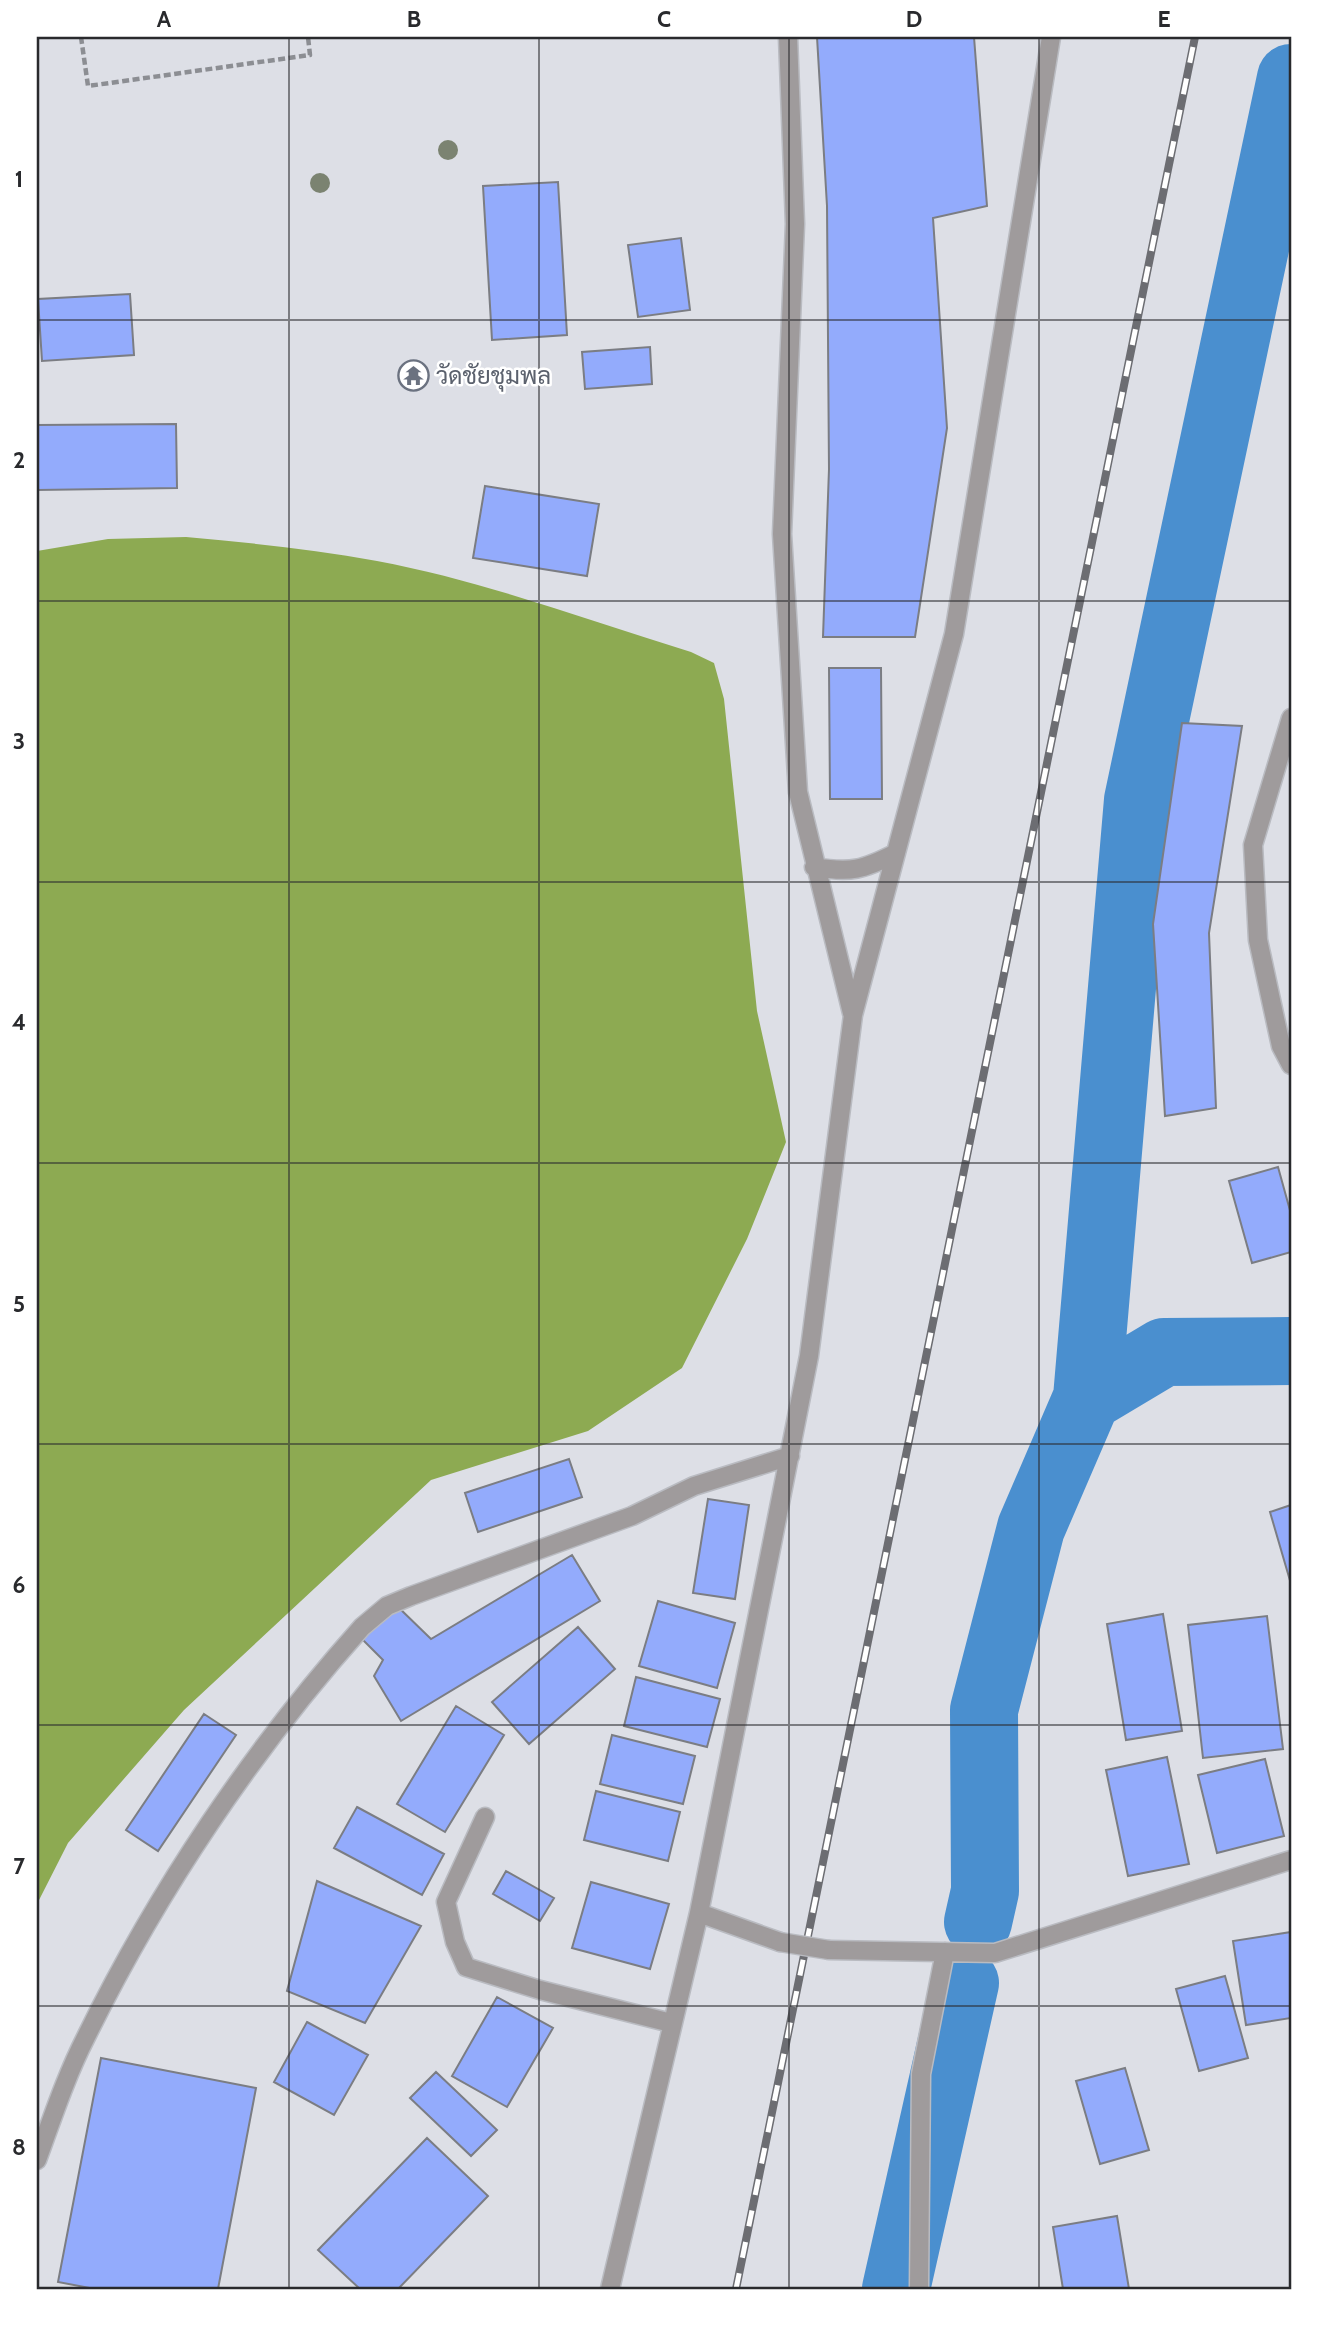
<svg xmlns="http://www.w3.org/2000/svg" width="1328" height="2326" font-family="Cabin,Sarabun,sans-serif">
  <rect width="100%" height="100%" fill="#dddfe6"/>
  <path fill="#8daa52" d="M186 537C250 543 314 549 377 561 484 581 587 620 691 652L714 663 724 699 757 1011 786 1142 747 1239 682 1368 588 1431 431 1480 184 1710 68 1843 37 1904V551L108 539Z"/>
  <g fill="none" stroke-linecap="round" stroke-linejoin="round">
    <path stroke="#4a8fcf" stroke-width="68" d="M1087 1398 1164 1352 1291 1351
      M978 1922 985 1891 984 1710 1031 1528 1087 1398 1138 800 1291 78
      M896 2289 965 1983"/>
  </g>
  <path fill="#93abfc" stroke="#7b7d83" stroke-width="2" d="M817 37H974L987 206 933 218 947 428 915 637H823L829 469 827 206Z
    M558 182 567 335 492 340 483 186Z
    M681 238 690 310 638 317 628 245Z
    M130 294 134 355 42 361 38 299Z
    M650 347 652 384 585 389 582 352Z
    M176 424 177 488 37 490V425Z
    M485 486 599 504 587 576 473 558Z
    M829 668H881L882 799H830Z
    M1182 723 1242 726 1209 933 1216 1108 1165 1116 1153 924Z
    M1278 1167 1291 1214V1252L1252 1263 1229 1181Z
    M569 1459 582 1497 478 1532 465 1493Z
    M708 1499 749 1505 735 1599 693 1593Z
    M1291 1505V1584L1270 1512Z
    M572 1555 600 1601 401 1721 374 1676 383 1660 362 1639 396 1605 431 1639Z
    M658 1601 735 1623 717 1688 639 1666Z
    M1163 1614 1182 1731 1126 1740 1107 1624Z
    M1267 1616 1283 1749 1203 1758 1188 1625Z
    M578 1627 615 1669 529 1744 492 1702Z
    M636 1677 720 1699 707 1747 624 1726Z
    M456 1706 504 1735 445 1832 397 1804Z
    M204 1714 236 1735 158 1851 126 1830Z
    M612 1735 695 1756 683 1804 600 1784Z
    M1167 1757 1189 1864 1128 1876 1106 1770Z
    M1265 1759 1284 1836 1217 1853 1198 1775Z
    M596 1791 680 1812 668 1861 584 1840Z
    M357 1807 444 1854 422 1895 334 1848Z
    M506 1871 554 1898 540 1921 493 1894Z
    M317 1881 421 1926 365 2023 287 1991Z
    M591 1882 669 1904 650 1969 572 1948Z
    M1291 1932V2018L1246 2025 1233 1941Z
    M1225 1976 1248 2058 1199 2071 1176 1989Z
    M497 1997 553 2028 507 2107 452 2076Z
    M307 2022 368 2055 334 2115 274 2082Z
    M101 2058 256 2088 218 2289H95L58 2282Z
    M1125 2068 1149 2150 1100 2164 1076 2081Z
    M436 2072 497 2130 471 2156 410 2098Z
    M427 2138 488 2196 398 2289H360L318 2250Z
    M1117 2216 1129 2289H1063L1053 2227Z"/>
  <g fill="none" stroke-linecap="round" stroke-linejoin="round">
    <defs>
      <path id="minor" d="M788 37 795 224 782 534 798 792 852 1013
        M1291 718 1253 845 1258 940 1281 1046 1291 1065
        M814 867C851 873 863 870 896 853
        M485 1817 446 1902 455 1942 466 1967 540 1990 671 2023
        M780 1942 699 1913 809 1356 853 1015 954 634 1051 37
        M829 1950 995 1953 1291 1860
        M37 2160C52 2119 66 2076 86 2037 158 1890 253 1749 362 1627L387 1606 411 1596 632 1516 694 1486 790 1456
        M610 2289 699 1913
        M919 2289 921 2074 945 1952"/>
    </defs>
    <use href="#minor" stroke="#b9bbc1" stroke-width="21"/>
    <path stroke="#8c8e93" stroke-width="4.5" stroke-dasharray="7 3.5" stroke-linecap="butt" d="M81 37 88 86 310 55 308 37"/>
    <use href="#minor" stroke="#9f9b9c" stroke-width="18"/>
    <defs>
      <path id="rail" d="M736 2289 1195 37"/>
    </defs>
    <use href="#rail" stroke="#6c6d72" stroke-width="8"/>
    <use href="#rail" stroke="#fff" stroke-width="5" stroke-dasharray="16" stroke-linecap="butt"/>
    <defs>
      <path id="minor-bridge" d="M780 1942 829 1950"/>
    </defs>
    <use href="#minor-bridge" stroke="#b9bbc1" stroke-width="21" stroke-linecap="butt"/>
    <use href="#minor-bridge" stroke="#9f9b9c" stroke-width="18"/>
  </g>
  <g fill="#7b8371">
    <circle cx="448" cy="150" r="10"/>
    <circle cx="320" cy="183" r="10"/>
  </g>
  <path fill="none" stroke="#292a2d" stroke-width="2" stroke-opacity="0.55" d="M289 37V2289M539 37V2289M789 37V2289M1039 37V2289M37 320H1291M37 601H1291M37 882H1291M37 1163H1291M37 1444H1291M37 1725H1291M37 2006H1291"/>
  <defs>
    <symbol id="temple-ring" viewBox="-11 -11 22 22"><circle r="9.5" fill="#fff" stroke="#6b7280" stroke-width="1.5"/><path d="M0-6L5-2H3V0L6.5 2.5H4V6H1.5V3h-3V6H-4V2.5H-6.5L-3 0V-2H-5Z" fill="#6b7280"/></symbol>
  </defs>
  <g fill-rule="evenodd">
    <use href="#temple-ring" x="396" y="358" width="35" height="35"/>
  </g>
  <g text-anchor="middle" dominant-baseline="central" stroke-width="5" stroke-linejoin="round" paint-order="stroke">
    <g font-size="24" fill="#5b616d" stroke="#fff" text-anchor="start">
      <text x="436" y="375">วัดชัยชุมพล</text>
    </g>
  </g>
  <rect width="1328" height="2326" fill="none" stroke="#ffffff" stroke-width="77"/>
  <rect x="38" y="38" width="1252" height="2250" fill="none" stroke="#292a2d" stroke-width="2.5"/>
  <g font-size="23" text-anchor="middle" font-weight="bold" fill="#292a2d">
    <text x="164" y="27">A</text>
    <text x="414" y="27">B</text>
    <text x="664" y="27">C</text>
    <text x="914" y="27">D</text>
    <text x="1164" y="27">E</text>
    <text x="19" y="187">1</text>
    <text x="19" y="468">2</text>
    <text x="19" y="749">3</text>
    <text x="19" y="1030">4</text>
    <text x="19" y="1312">5</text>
    <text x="19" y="1593">6</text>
    <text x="19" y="1874">7</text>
    <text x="19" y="2155">8</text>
  </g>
</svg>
